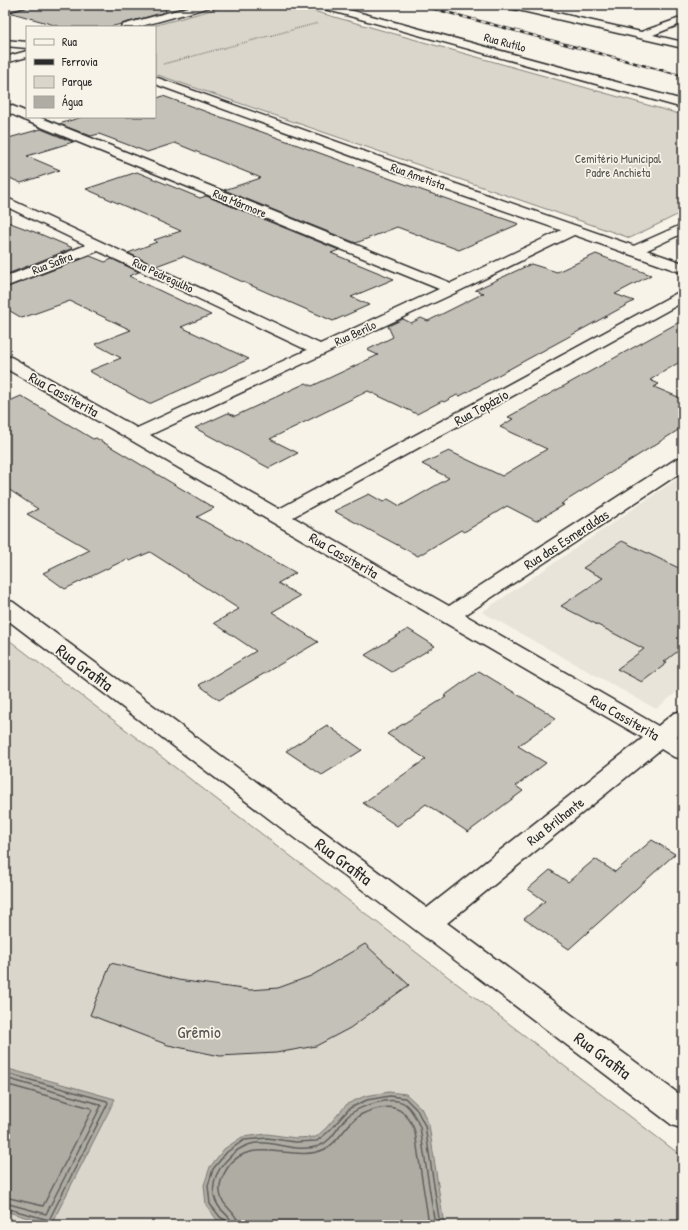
<svg xmlns="http://www.w3.org/2000/svg" width="688" height="1230" font-family="'Patrick Hand',sans-serif">
  <rect width="100%" height="100%" fill="#f7f3e8"/>
  <filter id="ink" filterUnits="userSpaceOnUse"><feTurbulence type="fractalNoise" baseFrequency=".025" numOctaves="2"/><feDisplacementMap in="SourceGraphic" scale="8" xChannelSelector="R" yChannelSelector="G"/><feConvolveMatrix kernelMatrix="1 2 1 2 8 2 1 2 1" color-interpolation-filters="sRGB"/></filter>
  <g filter="url(#ink)">
    <path fill="#e8e4da" d="M683 475V687L656 709 482 612Z"/>
    <path fill="#dad6cc" stroke="#82807c" d="M230 5H292L683 115V212L630 238 155 74V27H149Z
      M5 637 683 1157V1225H5Z"/>
    <path fill="#afaca4" stroke="#7a7874" d="M5 1068 115 1099 51 1225 5 1211Z
      M389 1092 406 1094 421 1108 429 1125 444 1225H227L217 1220 206 1205 204 1185 210 1167 224 1149 242 1137 267 1134 296 1138 316 1137 326 1128 347 1104 365 1096Z"/>
    <g fill="none" stroke-linecap="round" stroke-linejoin="round">
      <path stroke="#605f5b" stroke-width="1.5" d="M5 1073 107 1101 108 1103 49 1220 5 1208
        M5 1078 99 1104 101 1106 46 1214 5 1203
        M5 1084 91 1108 92 1110 43 1206 5 1197
        M227 1225V1221L220 1217 210 1204 208 1186 213 1169 227 1152 244 1140 267 1138 295 1142 317 1141 329 1131 350 1108 367 1100 390 1096 405 1098 417 1110 425 1126 440 1225
        M233 1225C230 1213 217 1212 214 1195 212 1183 217 1171 225 1162 258 1123 284 1157 319 1146 333 1141 338 1125 348 1116 359 1106 392 1095 405 1104 413 1110 416 1119 420 1127L435 1225
        M239 1225C237 1211 221 1207 220 1192 219 1182 223 1175 228 1167 251 1134 294 1164 325 1149 341 1141 346 1122 362 1114 373 1109 391 1103 402 1112 407 1116 412 1123 414 1129 417 1139 417 1150 419 1159 422 1181 426 1203 429 1225"/>
    </g>
    <path fill="#c4c1b9" stroke="#2b2b2b" d="M28 5H165L166 12 110 27H61L9 12 25 8Z
      M163 96 424 191 519 224 459 250 397 227 356 243 224 190 261 178 175 143 147 152 99 134 91 136 59 124 82 117H155V99Z
      M41 129 73 142 27 156 60 170 21 183 5 176V139Z
      M137 172 200 198 206 196 339 250 331 253 394 279 351 297 369 305 333 321 183 256 156 266 128 253 157 242 154 240 181 231 86 189Z
      M5 221 40 234 73 248 5 275Z
      M596 254 651 275 615 294 634 301 460 396 457 395 444 402 442 401 417 414 368 391 270 439 298 453 269 468 195 428 228 413 235 416 306 383 312 386 378 355 367 350 393 337 388 326 403 319 411 323 421 318 428 321 484 293 475 290 531 264 557 272Z
      M90 256 105 262 112 259 139 272 129 276 211 315 181 327 249 359 149 404 89 371 121 358 95 344 131 330 70 301 22 318 5 308V288Z
      M683 320V360L650 380 659 384 654 387 683 399V427L561 504 564 505 536 521 507 506 464 532 461 530 418 556 334 511 369 494 383 502 388 499 400 506 449 478 422 464 449 451 502 476 547 449 500 427 513 419 508 417Z
      M21 396 93 439 96 438 214 508 197 517 296 573 278 583 300 596 272 612 318 642 219 700 199 685 256 651 214 623 239 609 150 552 130 561 127 559 65 589 43 573 90 550 27 514 38 509 5 487V403Z
      M622 541 683 570V647L664 662 667 663 642 682 617 669 644 649 561 606 603 578 583 568Z
      M408 629 435 646 392 672 365 655Z
      M479 671 556 718 518 746 546 763 516 786 523 791 468 832 426 804 397 826 363 803 426 759 387 734 446 697 444 696Z
      M327 725 362 750 322 775 286 751Z
      M652 840 675 854 569 949 524 919 545 901 528 889 550 870 568 882 595 859 615 872Z
      M365 944 409 985 350 1028 316 1046 276 1053 220 1056 168 1045 90 1015 111 963 178 980 250 990 278 988 311 976Z"/>
    <g fill="none" stroke-linecap="round" stroke-linejoin="round">
      <defs>
        <path id="minor" d="M9 5H27L25 7 5 12V6Z
          M196 5H212L210 7 138 27H121L122 25Z
          M315 5H331L683 100V108L317 7Z
          M504 5H522L641 32 683 17V23L653 35 683 42V48L509 8Z
          M27 51V57L5 63V57Z
          M5 103 27 112V117H39L451 283 568 227 573 226 578 227 580 230 578 233 457 292 150 435 279 509 677 293 683 291V302L293 517 449 606 676 459 683 457V471L465 615 658 726 674 713 683 711V732L677 737 683 740V759L674 757 661 749 447 923 683 1097V1129L672 1125 5 618V600L13 602 427 908 643 738 129 439 5 368V356L11 357 137 428 307 350 98 251 5 287V277L86 245 5 206V197L320 344 439 289 24 120 5 111Z
          M683 224V233L639 254 634 255 629 254 627 251 629 248Z"/>
        <path id="tertiary" d="M5 40 27 42V48L5 46Z
          M155 77 433 176 683 263V273L423 182 155 84Z"/>
      </defs>
      <use href="#minor" stroke="#2b2b2b" stroke-width="3"/>
      <use href="#tertiary" stroke="#2b2b2b" stroke-width="3"/>
      <path stroke="#2b2b2b" stroke-width="1.5" stroke-dasharray="0.5 1.5" stroke-linecap="butt" d="M163 64 318 23"/>
      <use href="#minor" fill="#f7f3e8" fill-rule="evenodd"/>
      <use href="#tertiary" fill="#f7f3e8" fill-rule="evenodd"/>
      <defs>
        <path id="rail" d="M420 5 683 76"/>
      </defs>
      <use href="#rail" stroke="#2b2b2b" stroke-width="2.5"/>
      <use href="#rail" stroke="#f7f3e8" stroke-width="1.5" stroke-dasharray="4.5" stroke-linecap="butt"/>
    </g>
  </g>
  <g text-anchor="middle" dominant-baseline="central" stroke-width="3.5" stroke-linejoin="round" paint-order="stroke">
    <g font-size="12" fill="#2b2b2b" stroke="#f7f3e8">
      <text transform="translate(505 42) rotate(15)">Rua Rutilo</text>
      <text transform="translate(418 176) rotate(20)">Rua Ametista</text>
      <text transform="translate(240 203) rotate(22)">Rua Mármore</text>
      <text transform="translate(52 263) rotate(-21)">Rua Safira</text>
      <text transform="translate(163 275) rotate(25)">Rua Pedregulho</text>
      <text transform="translate(355 333) rotate(-25)">Rua Berilo</text>
    </g>
    <g font-size="12" fill="#575653" stroke="#f7f3e8">
      <text x="618" y="158">Cemitério Municipal<tspan x="618" dy="14">Padre Anchieta</tspan></text>
    </g>
    <g font-size="14" fill="#2b2b2b" stroke="#f7f3e8">
      <text transform="translate(64 394) rotate(29)">Rua Cassiterita</text>
      <text transform="translate(481 407) rotate(-29)">Rua Topázio</text>
      <text transform="translate(566 539) rotate(-33)">Rua das Esmeraldas</text>
      <text transform="translate(344 555) rotate(30)">Rua Cassiterita</text>
      <text transform="translate(625 717) rotate(30)">Rua Cassiterita</text>
      <text transform="translate(555 821) rotate(-38)">Rua Brilhante</text>
    </g>
    <g font-size="17" fill="#2b2b2b" stroke="#f7f3e8">
      <text transform="translate(85 667) rotate(37)">Rua Grafita</text>
      <text transform="translate(344 861) rotate(37)">Rua Grafita</text>
      <text transform="translate(603 1055) rotate(37)">Rua Grafita</text>
    </g>
    <g font-size="17" fill="#575653" stroke="#f7f3e8">
      <text x="199" y="1031">Grêmio</text>
    </g>
  </g>
  <rect width="688" height="1230" fill="none" stroke="#f7f3e8" stroke-width="20"/>
  <rect x="10" y="10" width="668" height="1210" fill="none" stroke="#2b2b2b" stroke-width="1.5" filter="url(#ink)"/>
  <rect x="26" y="26" width="130" height="92" fill="#f7f3e8" stroke="#a5a39c"/>
  <rect x="34" y="39" width="20" height="6" fill="#f7f3e8" stroke="#a5a39c"/>
  <text x="62" y="46" font-size="12" fill="#2b2b2b">Rua</text>
  <rect x="34" y="59" width="20" height="6" fill="#2b2b2b" stroke="#a5a39c"/>
  <text x="62" y="66" font-size="12" fill="#2b2b2b">Ferrovia</text>
  <rect x="34" y="76" width="20" height="12" fill="#dad6cc" stroke="#a5a39c"/>
  <text x="62" y="86" font-size="12" fill="#2b2b2b">Parque</text>
  <rect x="34" y="96" width="20" height="12" fill="#afaca4" stroke="#a5a39c"/>
  <text x="62" y="106" font-size="12" fill="#2b2b2b">Água</text>
</svg>
